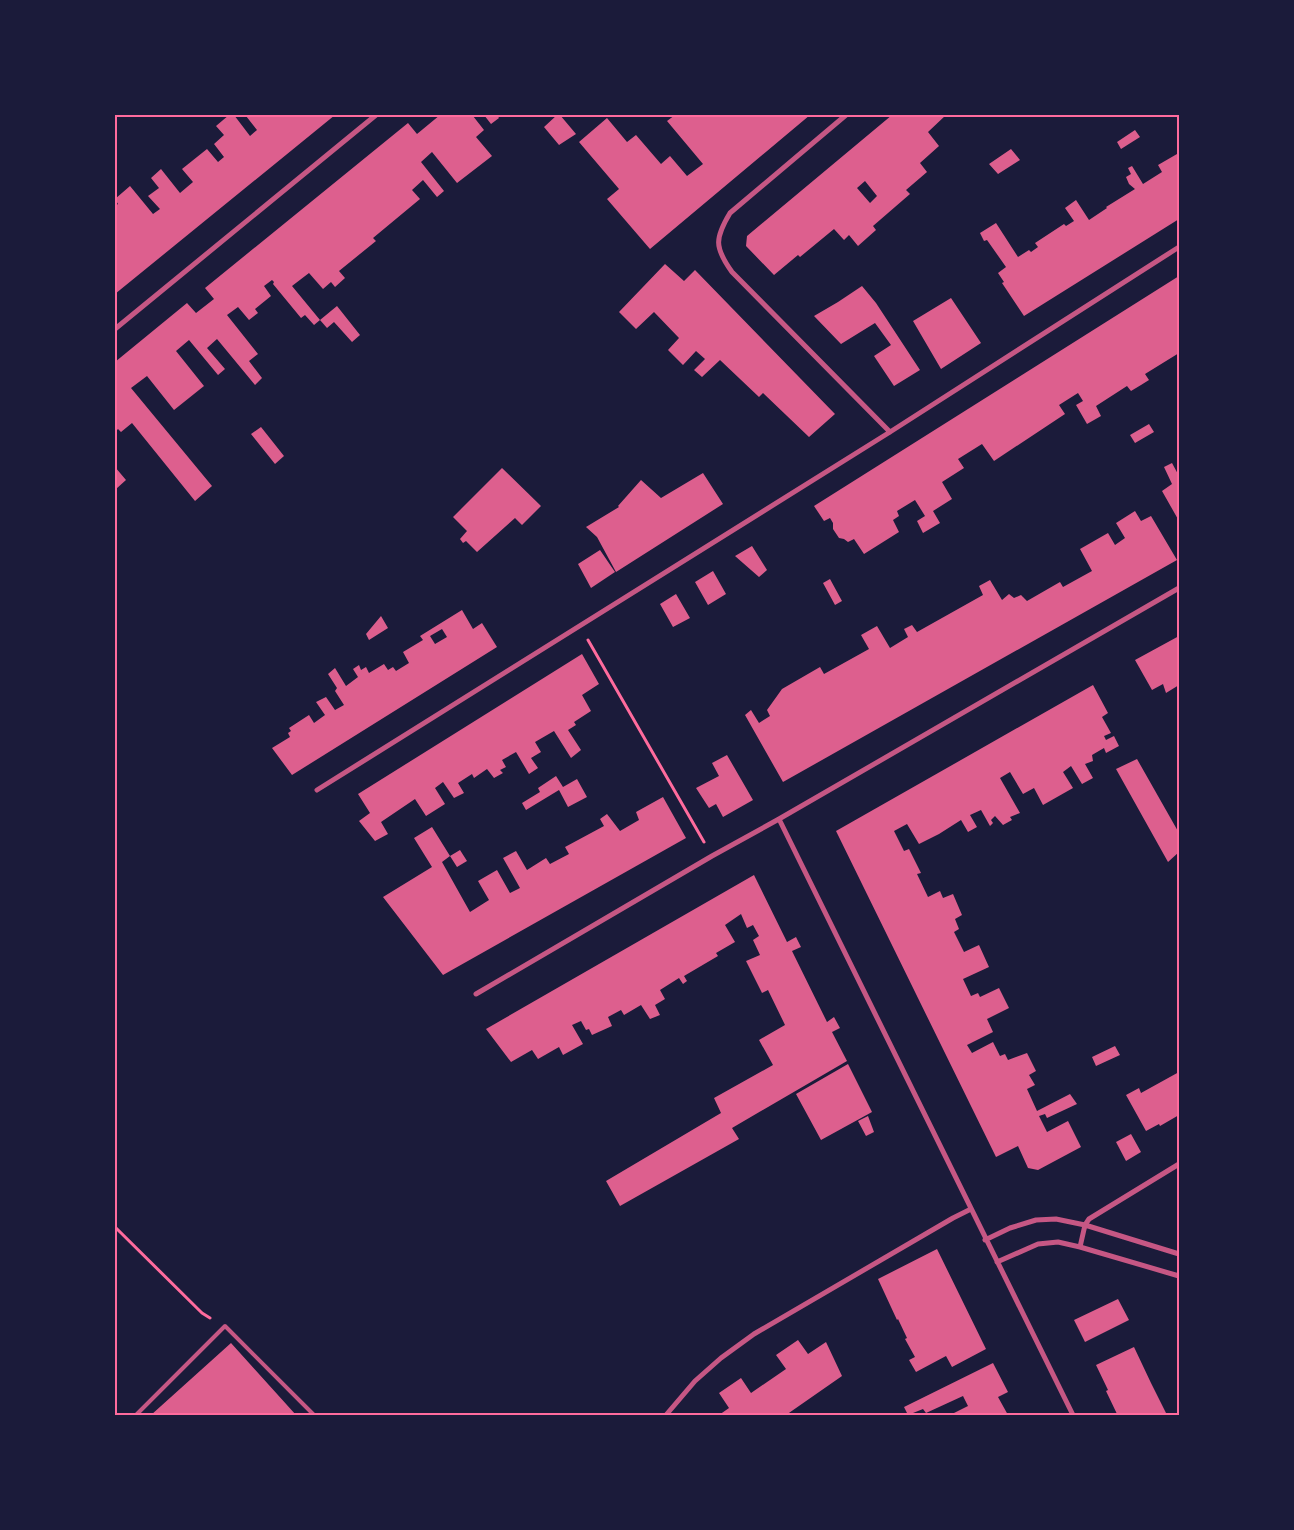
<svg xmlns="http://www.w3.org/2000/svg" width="1294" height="1530" font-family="Roboto,sans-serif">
  <rect width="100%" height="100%" fill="#1b1b3a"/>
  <path fill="#dd5f8e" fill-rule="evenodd" d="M229 115H234L250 136 257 130 246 116 248 115H335L115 294V206L118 204 115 199 130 186 153 214 160 209 148 196 159 188 151 178 161 169 180 193 193 182 182 169 207 149 218 162 224 157 214 144 224 135 216 126Z
    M440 115H474L473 116 484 130 476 137 492 156 457 183 432 152 421 162 444 191 437 197 423 180 412 190 420 199 373 238 376 241 339 271 345 278 335 287 331 282 323 289 309 273 292 286 320 320 314 325 305 315 301 318 273 284 274 282 272 280 264 286 271 296 255 309 258 313 249 320 238 307 227 315 258 354 249 361 262 378 255 385 217 339 207 348 225 369 218 375 189 340 176 351 204 386 174 410 147 376 131 388 212 486 195 501 132 423 121 432 118 429 115 432V362L187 303 196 313 214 299 205 288 408 123 417 134Z
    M484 115H497L499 118 491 124Z
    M557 115H560L576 134 559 145 544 127Z
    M675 115H810L650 249 607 199 619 189 579 142 607 118 627 142 636 135 661 164 670 156 687 176 703 164 667 121Z
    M892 115H946L928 132 939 146 920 163 927 172 906 190 910 194 873 226 876 230 858 246 849 235 844 240 834 229 800 257 798 255 774 275 746 246 747 236ZM865 181 877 196 870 203 857 188Z
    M1135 130 1140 137 1121 149 1117 142Z
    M1011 149 1020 160 998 174 989 164Z
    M1177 154 1179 157V219L1024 316 1002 283 1004 282 998 273 1006 267 987 240 984 241 980 233 996 223 1018 257 1029 250 1031 252 1038 247 1035 243 1064 224 1066 226 1074 221 1065 208 1076 200 1089 220 1107 208 1106 207 1135 189 1129 184 1126 177 1131 174 1128 168 1132 166 1143 184 1162 172 1158 165Z
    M665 264 684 281 695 270 835 414 809 437 763 393 759 397 720 360 702 377 694 370 705 359 696 351 683 365 668 350 679 338 654 312 636 329 619 312Z
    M1179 276V353L1145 374 1149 380 1141 385 1131 391 1127 386 1096 406 1101 416 1087 424 1076 405 1083 401 1078 393 1059 405 1065 414 994 461 982 444 958 459 964 468 942 482 952 499 933 511 940 523 923 533 917 521 925 516 915 500 897 511 899 516 893 520 899 532 864 554 854 539 848 542 844 539 839 538 833 529V523L830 518 824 521 814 506Z
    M862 286 876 303 920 370 894 386 874 356 891 345 875 323 841 344 814 316 838 302Z
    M951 298 981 343 941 369 913 321Z
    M337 306 360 335 352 342 334 322 327 328 320 320Z
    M1149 424 1154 432 1135 443 1130 435Z
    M261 427 284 456 275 464 251 434Z
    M1172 463 1179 476V521L1162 491 1172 484 1164 467Z
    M115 467 126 480 116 489 115 487Z
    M502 468 541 506 522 525 515 518 477 552 466 541 463 543 460 539 467 531 453 517Z
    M703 473 723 504 616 572 597 537 586 527 619 507 618 506 641 480 661 498Z
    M1135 511 1141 521 1151 516 1177 560 783 782 745 715 751 710 759 723 770 716 767 710 782 689 820 667 824 674 869 649 861 635 877 626 890 648 908 637 904 629 912 625 917 632 983 595 979 586 990 580 1002 600 1009 594 1014 598 1021 595 1027 601 1060 582 1063 587 1092 571 1080 549 1108 533 1115 545 1125 538 1116 523Z
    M752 546 767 570 759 577 735 556Z
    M600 550 615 572 591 588 578 564Z
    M713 571 726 594 708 605 695 582Z
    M830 579 842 601 835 605 823 583Z
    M676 594 690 618 673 627 660 604Z
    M462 610 473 629 482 623 497 647 292 775 272 748 290 737 288 733 291 731 289 728 309 715 314 723 325 715 316 702 326 697 335 710 344 705 335 691 337 688 328 674 335 668 346 686 358 677 353 669 359 665 361 670 366 667 369 673 384 664 388 670 393 667 396 671 409 663 403 652 423 640 420 636ZM442 629 447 637 435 644 430 636Z
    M381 616 388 628 369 640 366 634Z
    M1179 636V685L1166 693 1163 684 1152 690 1135 660Z
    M582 654 599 684 582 695 591 711 574 722 576 725 568 730 581 750 571 758 554 731 535 742 541 752 531 758 538 768 529 774 516 752 502 760 506 767 500 770 503 773 494 778 487 769 474 778 472 774 458 783 464 793 454 798 443 782 435 788 445 804 426 816 415 799 381 822 388 834 375 841 359 821 370 813 358 794Z
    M1093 685 1108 713 1102 717 1111 733 1104 736 1106 740 1114 736 1119 746 1106 753 1104 748 1092 755 1093 761 1085 764 1093 778 1082 784 1071 766 1063 772 1073 788 1043 805 1034 788 1023 794 1010 772 1000 778 1020 813 1010 817 1012 820 1003 825 995 816 991 820 993 823 990 826 981 810 970 815 977 827 968 832 961 820 939 834 919 844 907 824 894 831 904 851 909 849 921 873 917 874 928 897 940 891 943 898 953 894 962 915 955 919 959 929 954 932 964 952 979 945 989 967 963 979 971 996 978 993 980 997 999 988 1009 1008 987 1019 993 1032 967 1045 972 1053 993 1042 1000 1056 1005 1054 1008 1060 1027 1053 1036 1071 1029 1075 1035 1085 1027 1089 1037 1111 1070 1094 1077 1104 1047 1118 1045 1114 1039 1116 1047 1132 1068 1121 1081 1147 1038 1170 1028 1168 1018 1146 996 1157 836 831Z
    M727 755 753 800 723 817 716 804 709 808 696 788 719 776 712 763Z
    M1137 759 1179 833V852L1168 862 1116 769Z
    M556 776 563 787 577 779 587 797 568 807 559 790 526 810 522 803 540 792 538 788Z
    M663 797 686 838 443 975 383 897 432 867 414 838 432 827 450 856 442 862 470 912 489 900 478 881 497 870 510 893 520 888 503 858 516 851 527 870 546 858 550 864 569 854 565 847 604 826 600 819 607 814 620 831 639 820 636 812Z
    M460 850 467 861 457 867 450 856Z
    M754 875 787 942 796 937 801 947 792 951 827 1022 834 1017 840 1028 832 1032 847 1061 732 1128 739 1139 620 1206 606 1181 721 1113 714 1098 773 1065 759 1040 785 1025 768 990 762 993 746 961 760 955 753 940 759 936 753 925 747 928 741 914 725 925 735 942 716 953 718 956 684 976 687 981 683 984 679 978 660 990 665 999 655 1005 660 1015 650 1019 641 1005 624 1015 621 1010 608 1017 612 1026 592 1035 589 1029 586 1030 581 1021 572 1025 583 1044 563 1055 559 1047 538 1059 532 1050 511 1062 486 1029Z
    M1115 1046 1120 1055 1096 1066 1092 1057Z
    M848 1064 872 1112 821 1140 796 1094Z
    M1179 1072V1115L1160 1126 1159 1124 1146 1131 1126 1095 1139 1088 1141 1093Z
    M868 1116 874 1132 866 1136 858 1121Z
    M1131 1134 1141 1152 1126 1161 1116 1142Z
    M937 1249 986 1349 952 1367 946 1356 916 1372 909 1360 915 1357 905 1339 907 1338 898 1319 897 1320 878 1279Z
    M1118 1299 1129 1320 1085 1342 1074 1320Z
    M798 1340 808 1354 826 1342 842 1376 786 1415H719L729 1408 719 1393 741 1378 751 1393 786 1369 776 1355Z
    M231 1343 296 1415H151Z
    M1134 1347 1151 1383 1167 1415 1117 1414 1106 1391 1108 1390 1096 1365Z
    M993 1363 1008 1392 998 1397 1008 1415H963V1414L953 1415 952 1414 968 1406 963 1396 926 1413 923 1409 908 1415 904 1407Z"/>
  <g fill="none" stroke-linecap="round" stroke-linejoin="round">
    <path stroke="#ff6b9d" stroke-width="3" d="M588 640 704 842
      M115 1227 202 1313 210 1318"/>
    <path stroke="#c65784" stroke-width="4" d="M136 1415 225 1326 314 1415"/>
    <path stroke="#c65784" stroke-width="5" d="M846 115 730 213C715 238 714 247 732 272L890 432
      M115 329 376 115
      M317 790 890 432 1179 247
      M779 819 1073 1415
      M476 994 712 856 779 819 1179 588
      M985 1240 1010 1228 1036 1220 1056 1219 1085 1225 1179 1254
      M1080 1247 1085 1225 1089 1219 1179 1164
      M997 1262 1038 1244 1058 1242 1080 1247 1179 1276
      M666 1415 695 1381 721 1358 754 1334 953 1218 971 1209"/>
  </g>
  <rect width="1294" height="1530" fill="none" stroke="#1b1b3a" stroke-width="232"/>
  <rect x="116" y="116" width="1062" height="1298" fill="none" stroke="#ff6b9d" stroke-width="2"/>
</svg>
